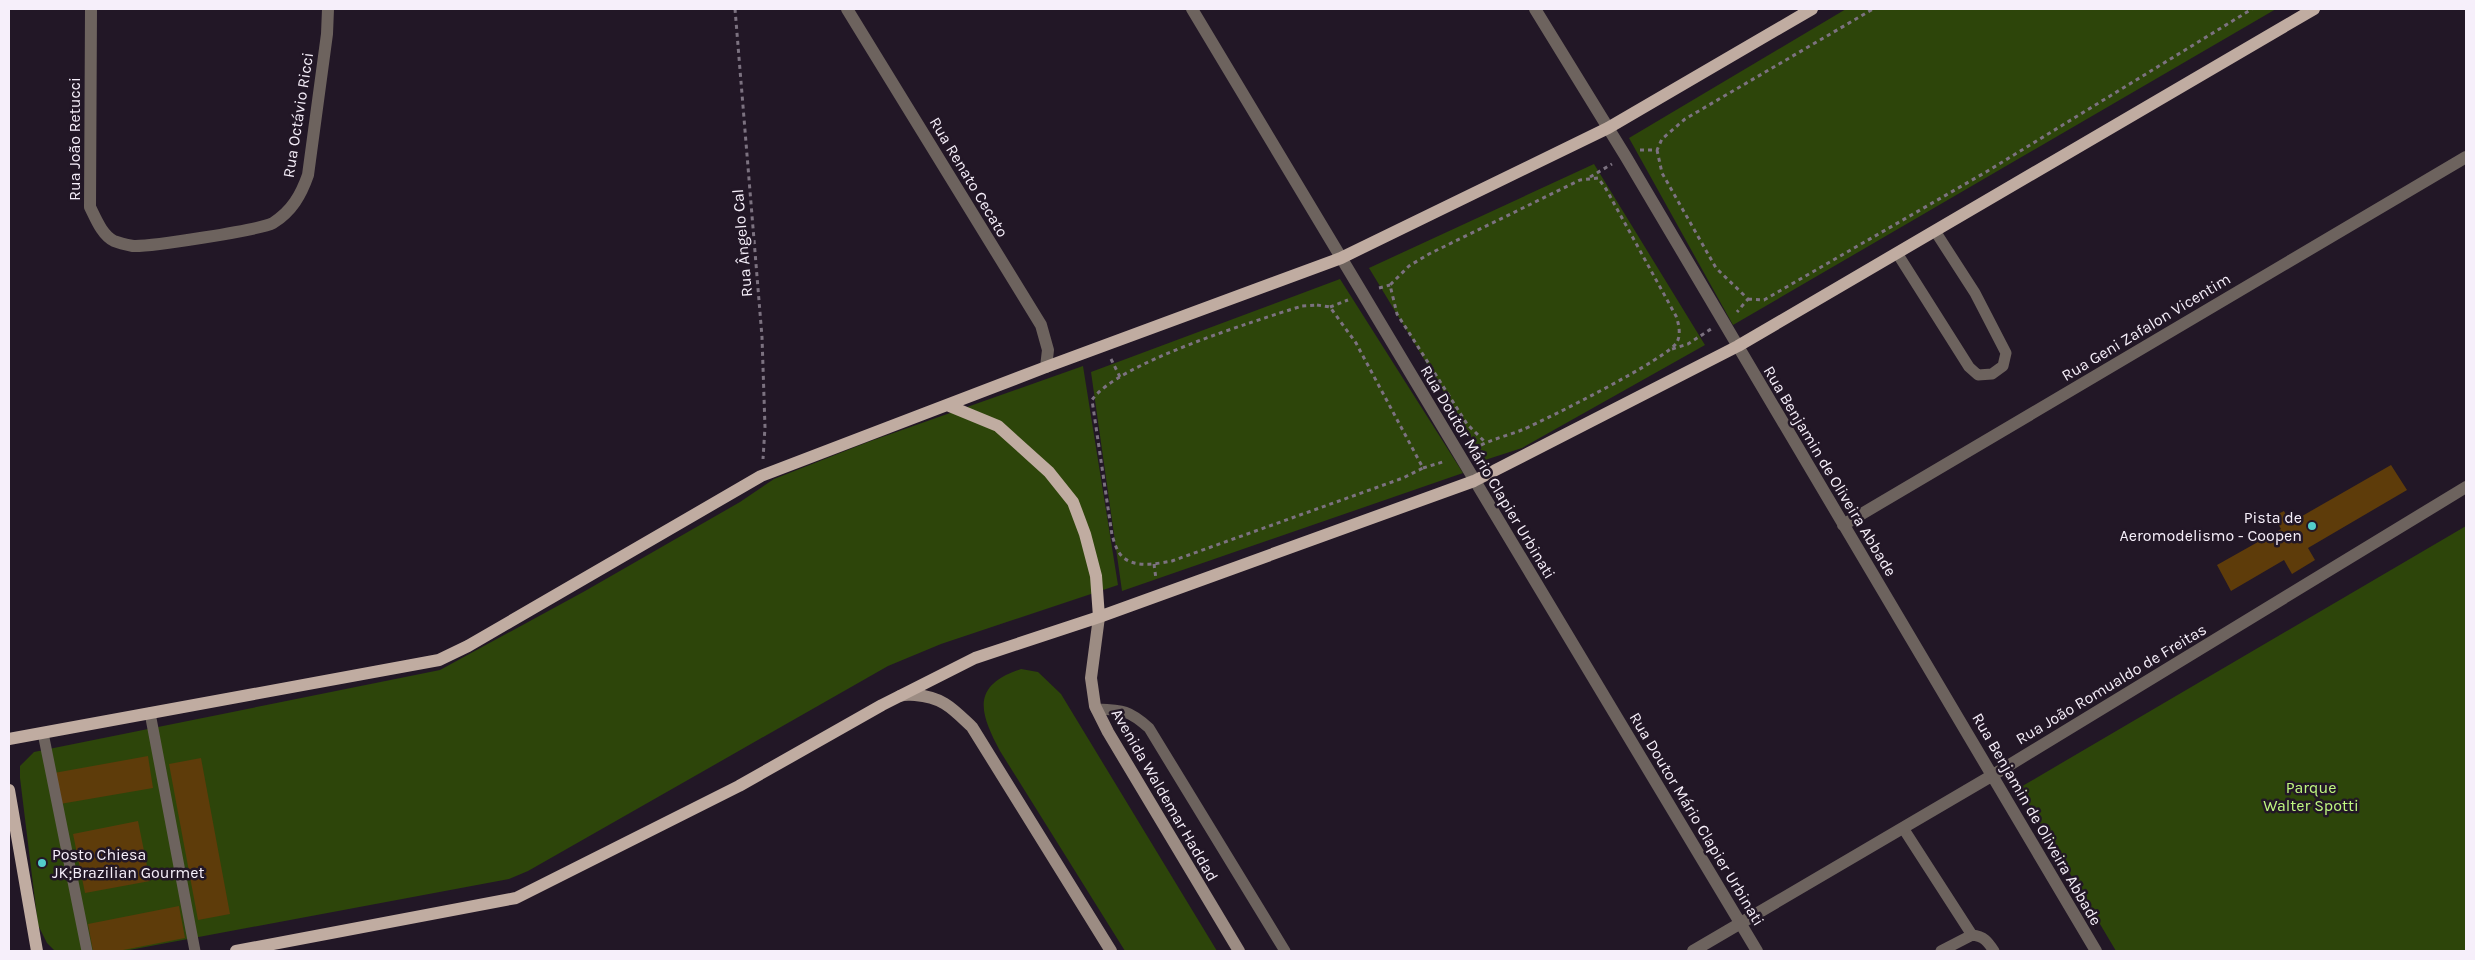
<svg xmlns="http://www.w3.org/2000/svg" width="2475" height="960" font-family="Karla,sans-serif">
  <rect width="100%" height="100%" fill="#221726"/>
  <path fill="#2d450a" d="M1846 9H2276L1733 325 1629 138Z
    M1594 164 1705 345 1522 448 1485 460 1369 268Z
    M1340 279 1463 473 1122 591 1091 372Z
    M1083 366 1118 585 941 644 888 666 528 871 509 879 124 951H55L47 943 38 925 20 778V766L34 752 440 670 585 591 740 502 774 479 868 442Z
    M2466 526V951H2116L2019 788Z
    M1021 669 1038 672 1061 694 1217 951H1125L1000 751C980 713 970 686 1021 669Z"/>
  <path fill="#5e3c0a" d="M2391 465 2407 490 2308 548 2315 560 2292 574 2284 560 2231 591 2217 565 2281 529 2274 516 2284 511 2290 523Z
    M148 756 153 788 60 804 54 773Z
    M201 758 230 914 198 920 169 764Z
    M138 821 150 881 85 893 73 834Z
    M179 906 185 938 118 951H93L88 924Z"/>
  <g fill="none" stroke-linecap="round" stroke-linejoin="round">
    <path stroke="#7c7280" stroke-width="3" stroke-dasharray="4 4" stroke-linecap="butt" d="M735 9 762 337 765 427 763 459
      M1640 150H1657L1662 139 1685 119 1873 9
      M1657 150 1662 173 1716 268 1748 299 1737 312
      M1590 177 1612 164
      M1379 288 1390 285
      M1748 299 1764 300 1986 172 2252 9
      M1317 305 1330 307 1356 343 1423 468 1403 478 1172 561C1155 564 1132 569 1120 554 1116 549 1114 541 1112 535L1092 400C1117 363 1255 321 1302 306Z
      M1330 307 1348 300
      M1672 349 1688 344 1711 329
      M1111 359 1120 377
      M1474 449C1490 439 1508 436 1524 429 1547 419 1669 358 1677 342 1681 335 1679 324 1676 316L1606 189 1598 178 1580 180 1429 254 1409 266 1390 285 1397 314 1408 331 1467 424 1485 442
      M1423 468 1446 461
      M1154 564 1156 579"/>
    <path stroke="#6d635e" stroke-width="11" d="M1897 253 1969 367 1978 375 1992 374 2003 366 2006 353 1975 293 1935 231
      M1096 709C1123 710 1129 710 1149 728L1285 951
      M150 713 195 951
      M43 733 87 951
      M1903 828 1972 935 1941 951
      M1972 935C1984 936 1988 942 1994 951"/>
    <path stroke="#6d635e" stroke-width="12" d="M91 9 90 207C96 219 102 235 114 241 119 243 128 245 133 246 148 247 260 230 273 223 292 211 301 195 308 175L327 34 328 9
      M847 9 1041 325 1048 350 1046 367
      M1192 9 1757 951
      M1535 9 1626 157 2096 951
      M1843 525 2466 157
      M1693 951 1993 775 2466 487"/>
    <path stroke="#9c8c83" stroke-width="12" d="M1099 617 1091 678 1095 706 1108 732 1239 951
      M900 696C905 694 909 695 915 695 943 697 953 709 972 727L1111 951"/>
    <path stroke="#c0aca1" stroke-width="12" d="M947 405 998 426 1049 472 1073 502 1085 534 1096 576 1099 617
      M9 739 439 660 468 646 761 476 1046 367 1341 258 1608 128 1812 9
      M9 790 37 951
      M236 951 516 898 739 786 882 705 975 658 1099 617 1474 481 1738 346 2314 9"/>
  </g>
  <g fill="#53cdcb" stroke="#221726" stroke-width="2">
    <circle cx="2312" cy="526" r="5"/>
    <circle cx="42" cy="863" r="5"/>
  </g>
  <g text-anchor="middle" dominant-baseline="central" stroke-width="5" stroke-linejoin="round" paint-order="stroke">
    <g font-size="16" fill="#f6effa" stroke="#221726">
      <text transform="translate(298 115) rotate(-81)">Rua Octávio Ricci</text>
      <text transform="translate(74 139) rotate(-90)">Rua João Retucci</text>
      <text transform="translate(969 177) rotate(59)">Rua Renato Cecato</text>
      <text transform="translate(742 243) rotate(-95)">Rua Ângelo Cal</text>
      <text transform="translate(2146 327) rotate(-31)">Rua Geni Zafalon Vicentim</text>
      <text transform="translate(1830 471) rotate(59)">Rua Benjamin de Oliveira Abbade</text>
      <text transform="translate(1488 472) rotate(59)">Rua Doutor Mário Clapier Urbinati</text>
      <text transform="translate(2111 684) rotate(-31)">Rua João Romualdo de Freitas</text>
      <text transform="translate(1165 795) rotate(60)">Avenida Waldemar Haddad</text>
      <text transform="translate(1697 819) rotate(59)">Rua Doutor Mário Clapier Urbinati</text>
      <text transform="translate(2037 819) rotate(60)">Rua Benjamin de Oliveira Abbade</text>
    </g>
    <g font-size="16" fill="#f6effa" stroke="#221726" text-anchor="end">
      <text x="2302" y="517">Pista de<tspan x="2302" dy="18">Aeromodelismo - Coopen</tspan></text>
      <text x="52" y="854" text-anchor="start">Posto Chiesa<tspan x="52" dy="18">JK;Brazilian Gourmet</tspan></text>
    </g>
    <g font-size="16" fill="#c0f881" stroke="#221726">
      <text x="2311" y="787">Parque<tspan x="2311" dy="18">Walter Spotti</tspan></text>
    </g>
  </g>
  <rect width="2475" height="960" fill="none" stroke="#f6effa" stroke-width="20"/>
</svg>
